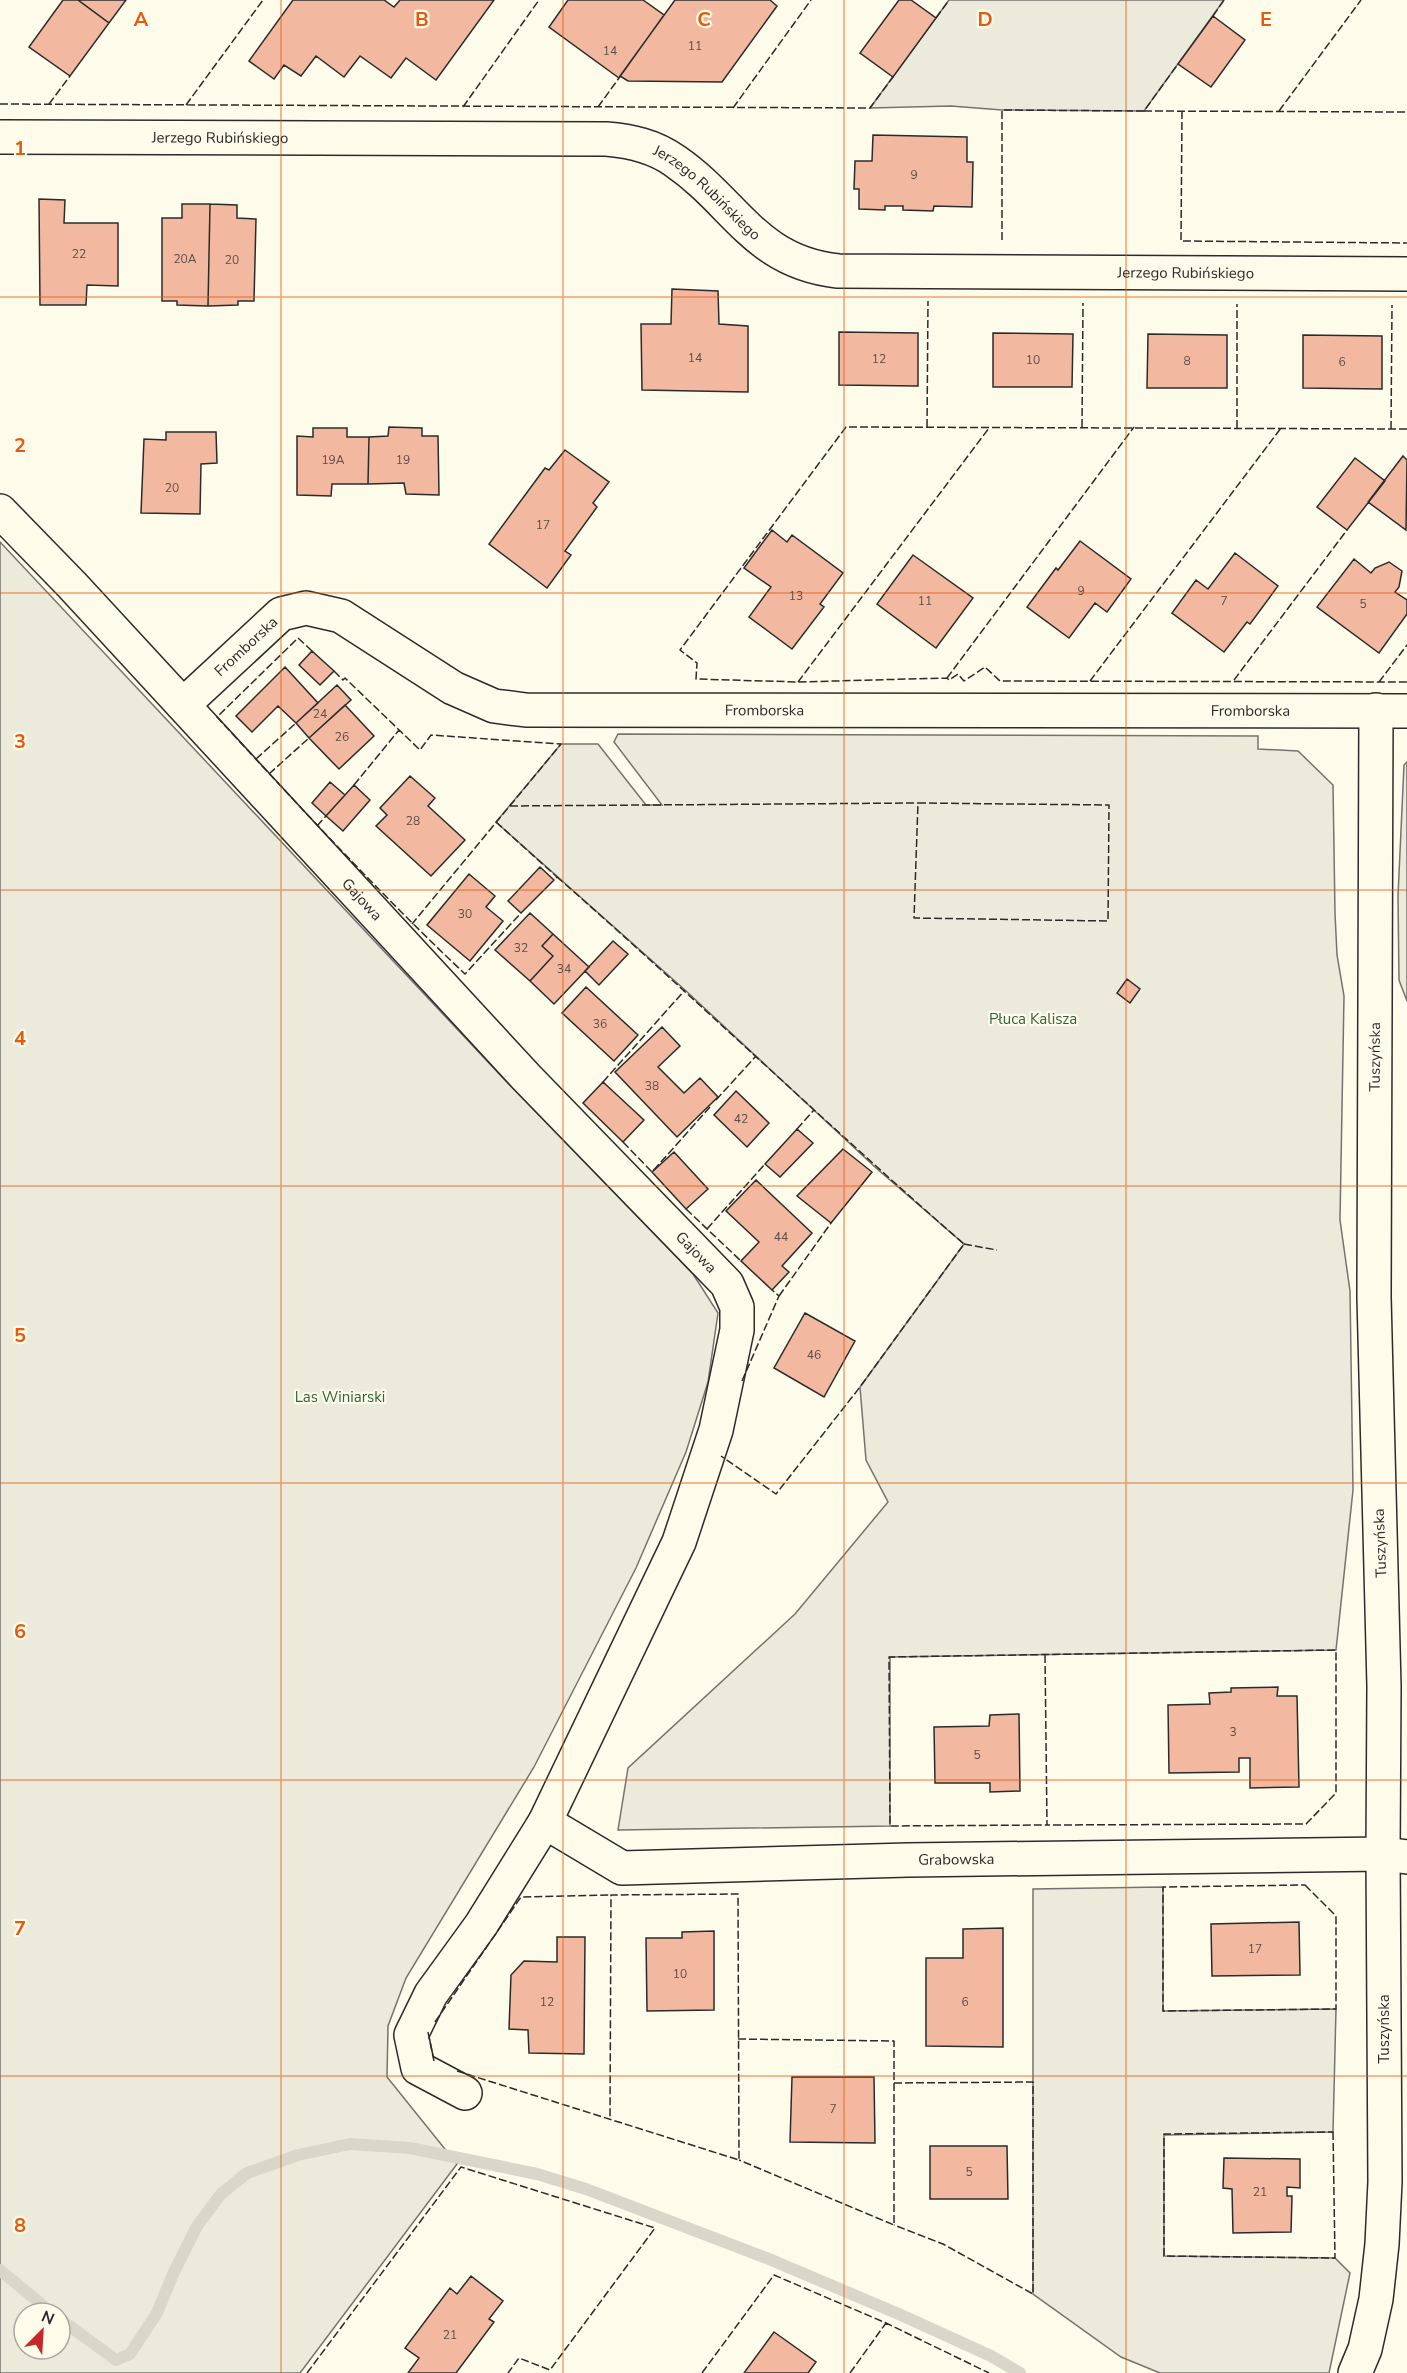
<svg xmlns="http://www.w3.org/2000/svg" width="1407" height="2373" font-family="'Nunito Sans',sans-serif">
  <rect width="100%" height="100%" fill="#fdfbea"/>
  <path fill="#ecebdb" stroke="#74746e" stroke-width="1.5" fill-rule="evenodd" d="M949 0H1224L1144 111 1002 110 951 106 870 108Z
    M0 542 503 1078 693 1274 718 1313 708 1382 686 1452 636 1568 534 1767 406 1978 388 2026 387 2077 457 2164 300 2373H0ZM24 2313H60V2349H24Z
    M618 734 1258 736V749L1298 751 1333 785 1335 913 1337 955 1344 996 1340 1220 1350 1291 1353 1490 1336 1650 890 1657V1826L618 1830 628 1768 795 1614 888 1502 866 1460 860 1387 964 1244 876 1168 685 990 496 822 561 744H598L646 805H662L614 742Z
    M1407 762V1001L1399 980 1398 896 1404 765Z
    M1163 1887V2011L1336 2009 1333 2132 1164 2135V2256L1335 2258 1350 2273 1329 2373H1160L1121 2357 1033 2294V1889Z"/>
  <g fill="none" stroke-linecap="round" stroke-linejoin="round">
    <path stroke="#d8d7c9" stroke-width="12" d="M0 2270 52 2313
      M60 2319 116 2360 130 2354 157 2313 173 2274 197 2226 221 2194 247 2173 298 2155 350 2144 410 2148 537 2174 586 2189 769 2259 901 2315 991 2356 1020 2373"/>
  </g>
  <path fill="#f2b8a0" stroke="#2b2b2b" stroke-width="1.5" d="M63 0H78L109 23 70 76 29 47Z
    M78 0H126L109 23Z
    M293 0H384L394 7 400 0H494L436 80 406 58 391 78 360 56 344 77 316 56 301 76 284 65 274 79 249 61Z
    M568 0H643L664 15 619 78 549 27Z
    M675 0H770L777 6 722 82 628 81 620 76Z
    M899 0H911L936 18 893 77 860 53Z
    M1213 16 1245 40 1211 87 1178 64Z
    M873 135 967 137V162H973L972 207 934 206 933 211 903 210V206H885V210L859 209V189H854L855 161H872Z
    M39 199 65 200 64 223H118V286L87 285 86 305H40Z
    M182 204H210L208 306 177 305V301H162V218H182Z
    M210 204 237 205V218L256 219 254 301H238V305L208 306Z
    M672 289 718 291 719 324 748 326V392L642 390 641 324H671Z
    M839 332 918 333V386L839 385Z
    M993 333 1073 334 1072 387H993Z
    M1148 334 1227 335V388H1147Z
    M1303 335 1382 336V389L1303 388Z
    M389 427 422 428V436H438L439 495 406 494 404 483 368 484 369 437 388 436Z
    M313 428H347V437H369L368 484H332L331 496 297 495V436L313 437Z
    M166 432H216L217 463 201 464 200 514 141 513 144 439 166 440Z
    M565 450 609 482 593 503 597 507 565 551 571 555 547 588 489 544 545 468 549 470Z
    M1403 456 1407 460 1406 530 1368 502Z
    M1355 458 1385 481 1347 530 1317 507Z
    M772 530 787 542 792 535 843 573 820 604 824 607 792 649 749 617 771 587 744 568Z
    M1080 541 1131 579 1107 612 1095 603 1069 638 1027 607 1056 568 1058 570Z
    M1235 553 1278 586 1250 624 1247 622 1224 652 1172 613 1196 580 1208 589Z
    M913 555 973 598 936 648 877 604Z
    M1354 559 1371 573 1375 568 1389 562 1402 571 1399 587 1395 592 1407 600V614L1379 653 1317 607Z
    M312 651 334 671 320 685 299 665Z
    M285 667 318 703 296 723 278 706 252 732 236 716Z
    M337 685 351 700 309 738 296 723Z
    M345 705 374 736 339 769 309 738Z
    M410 776 435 798 428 806 465 840 431 876 376 826 387 815 380 808Z
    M330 782 345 795 326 816 312 803Z
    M354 785 370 800 343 831 326 816Z
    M540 867 554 880 521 913 508 901Z
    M469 874 495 896 486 907 503 921 470 961 427 925Z
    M530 913 553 934 542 946 553 956 530 981 495 950Z
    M553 934 589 967 554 1004 530 981 553 956 542 946Z
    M613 941 628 954 599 985 585 971Z
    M1127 979 1140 989 1130 1003 1117 993Z
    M586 987 638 1035 614 1061 562 1013Z
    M662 1027 680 1046 658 1067 684 1093 700 1078 718 1097 677 1137 615 1072Z
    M603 1082 644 1120 623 1142 583 1103Z
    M736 1091 769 1123 747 1147 714 1115Z
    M797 1129 813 1143 780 1177 765 1164Z
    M843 1149 872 1172 831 1223 797 1196Z
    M674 1152 708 1189 686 1209 652 1172Z
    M756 1180 812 1233 782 1266 789 1272 772 1290 741 1261 759 1242 726 1211Z
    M805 1313 855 1341 824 1397 774 1368Z
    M1278 1687 1277 1696H1297L1299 1787 1250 1788V1758H1239V1772L1169 1773 1168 1705 1210 1704 1209 1693 1231 1692V1688Z
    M1019 1714 1020 1791 990 1792V1783H935L934 1727 989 1726 990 1715Z
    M1299 1922 1300 1975 1212 1976 1211 1924Z
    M1003 1928V2047L926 2046V1958H963V1929Z
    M714 1931V2010L647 2011 646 1938H682V1932Z
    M557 1937H585L584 2054 529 2053 528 2030 509 2029 511 1975 524 1961 557 1962Z
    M792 2077H874L875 2143 790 2142Z
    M930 2146H1007L1008 2199H930Z
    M1224 2158 1300 2159V2188L1287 2187V2196H1292L1291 2232 1233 2233 1232 2189 1223 2188Z
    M471 2276 503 2301 489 2319 494 2322 456 2373H408L419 2358 405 2348 450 2288 457 2294Z
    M774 2332 816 2362 808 2373H744Z"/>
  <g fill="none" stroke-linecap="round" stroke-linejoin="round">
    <defs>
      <g id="street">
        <path id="s1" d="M0 137 606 139C631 141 654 146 675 161 736 203 755 262 838 271L1407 274"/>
        <path id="s2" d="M0 511 72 585 526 1077 727 1284 737 1307V1330L716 1430 679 1542 545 1822 481 1925 431 1994 411 2035 418 2068 465 2093"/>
        <path id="s3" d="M183 705 281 614 306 608 341 616 453 688 494 706 526 710 1407 711"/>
        <path id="s4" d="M545 1822 622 1868 908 1860 1383 1854 1407 1857"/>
        <path id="s5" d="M1355 2373 1365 2349 1376 2299 1382 2244 1385 2182 1383 1854 1384 1686 1374 1297 1376 710"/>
      </g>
    </defs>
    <use href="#street" stroke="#2b2b2b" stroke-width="36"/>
    <use href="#street" stroke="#fdfbea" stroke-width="33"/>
    <path stroke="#2b2b2b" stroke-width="1.5" stroke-dasharray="8 3" stroke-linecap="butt" d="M1213 16 1224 0
      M936 18 949 0
      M0 104 870 108 893 77
      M49 104 70 76
      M186 105 263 0
      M463 107 539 0
      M598 107 619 78
      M733 108 811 0
      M1144 111 1407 112
      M1182 111 1181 241 1407 243
      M1279 111 1361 0
      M1002 240V110L1144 111 1178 64
      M927 427 928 301
      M1082 427 1083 303
      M1237 428V304
      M1391 429 1392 305
      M1407 429 846 427 680 650 697 663 696 679 798 682 947 678 949 680 958 674 964 681 985 667 1000 681 1407 682
      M312 651 298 638 217 717C298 805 378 892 465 974L521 913
      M334 671 343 680 345 678 420 750 431 735 561 744 412 924
      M947 678 1134 427
      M1234 680 1347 530
      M1090 681 1281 428
      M798 682 989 428
      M1379 682 1407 645
      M256 759 296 723
      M269 774 309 738
      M354 785 399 730
      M918 803 1109 805 1108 921 914 918Z
      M510 806 918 803
      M496 822 557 877 556 878
      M317 826 326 816
      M557 877C694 997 826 1124 964 1244L860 1387 776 1494 721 1456
      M603 1082 685 990
      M716 1100 756 1056
      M797 1129 814 1110
      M623 1142 652 1172 710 1107
      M686 1209 741 1261
      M707 1229 765 1164
      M964 1244 997 1250
      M779 1296 831 1223
      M742 1381 779 1296 772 1290
      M1045 1655 1047 1825 1306 1824 1336 1793V1650L889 1657 890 1826 1047 1825
      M1305 1885 1336 1916V2009L1163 2011V1887Z
      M435 2022 521 1897 611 1895
      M428 2032 434 2061
      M738 2039 894 2041V2225L739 2160
      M457 2071 739 2160 738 1894 611 1895 610 2119
      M894 2083 1033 2082V2294L943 2244 894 2225
      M1333 2132 1335 2258 1164 2256V2134Z
      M307 2373 461 2167 655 2228 550 2370 519 2358 508 2373
      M702 2373 774 2275 886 2323 989 2373
      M850 2373 886 2323"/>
  </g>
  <path fill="none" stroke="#e8590c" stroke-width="1.5" stroke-opacity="0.55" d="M281 0V2373M563 0V2373M844 0V2373M1126 0V2373M0 297H1407M0 593H1407M0 890H1407M0 1186H1407M0 1483H1407M0 1780H1407M0 2076H1407"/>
  <g text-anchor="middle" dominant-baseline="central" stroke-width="4.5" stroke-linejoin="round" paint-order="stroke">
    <g font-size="12" fill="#5d4e48">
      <text x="695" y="46">11</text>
      <text x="610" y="51">14</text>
      <text x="914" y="175">9</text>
      <text x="79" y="254">22</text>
      <text x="185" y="259">20A</text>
      <text x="232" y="260">20</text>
      <text x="695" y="358">14</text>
      <text x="879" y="359">12</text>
      <text x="1033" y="360">10</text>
      <text x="1187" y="361">8</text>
      <text x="1342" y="362">6</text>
      <text x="333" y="460">19A</text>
      <text x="403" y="460">19</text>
      <text x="172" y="488">20</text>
      <text x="543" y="525">17</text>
      <text x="1081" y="591">9</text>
      <text x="796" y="596">13</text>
      <text x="925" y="601">11</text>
      <text x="1224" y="601">7</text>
      <text x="1363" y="604">5</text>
      <text x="320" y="714">24</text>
      <text x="342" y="737">26</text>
      <text x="413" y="821">28</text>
      <text x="465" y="914">30</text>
      <text x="521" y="948">32</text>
      <text x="564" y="969">34</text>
      <text x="600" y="1024">36</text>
      <text x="652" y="1086">38</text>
      <text x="741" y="1119">42</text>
      <text x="781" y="1237">44</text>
      <text x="814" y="1355">46</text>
      <text x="1233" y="1732">3</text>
      <text x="977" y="1755">5</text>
      <text x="1255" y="1949">17</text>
      <text x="680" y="1974">10</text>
      <text x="547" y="2002">12</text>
      <text x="965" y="2002">6</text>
      <text x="833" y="2109">7</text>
      <text x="969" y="2172">5</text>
      <text x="1260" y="2192">21</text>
      <text x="450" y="2335">21</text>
    </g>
    <g font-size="15" fill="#2b2b2b" stroke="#fdfbea">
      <text stroke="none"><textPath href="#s1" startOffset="220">Jerzego Rubińskiego</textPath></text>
      <text stroke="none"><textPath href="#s1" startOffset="724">Jerzego Rubińskiego</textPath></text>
      <text stroke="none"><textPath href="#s1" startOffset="1228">Jerzego Rubińskiego</textPath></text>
      <text stroke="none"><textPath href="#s3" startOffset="86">Fromborska</textPath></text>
      <text stroke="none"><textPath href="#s3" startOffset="644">Fromborska</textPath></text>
      <text stroke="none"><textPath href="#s3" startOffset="1130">Fromborska</textPath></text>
      <text stroke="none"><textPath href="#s2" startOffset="531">Gajowa</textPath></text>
      <text stroke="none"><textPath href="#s5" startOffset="1320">Tuszyńska</textPath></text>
      <text stroke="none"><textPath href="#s2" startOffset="1017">Gajowa</textPath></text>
      <text transform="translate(1380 1543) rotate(-92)">Tuszyńska</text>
      <text stroke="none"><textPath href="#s4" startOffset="424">Grabowska</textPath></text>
      <text transform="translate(1384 2029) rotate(-90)">Tuszyńska</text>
    </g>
    <g font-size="15" fill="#34623c" stroke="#fdfbea">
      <text x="1033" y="1019">Płuca Kalisza</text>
      <text x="340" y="1397">Las Winiarski</text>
    </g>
  </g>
  <g font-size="20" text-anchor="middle" font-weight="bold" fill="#e8590c" stroke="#fdfbea" stroke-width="4.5" stroke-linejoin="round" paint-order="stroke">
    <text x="141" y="26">A</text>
    <text x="422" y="26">B</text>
    <text x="704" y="26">C</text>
    <text x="985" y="26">D</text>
    <text x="1266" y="26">E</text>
    <text x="20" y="155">1</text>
    <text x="20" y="452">2</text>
    <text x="20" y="748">3</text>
    <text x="20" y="1045">4</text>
    <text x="20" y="1342">5</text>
    <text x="20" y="1638">6</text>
    <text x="20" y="1935">7</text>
    <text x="20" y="2232">8</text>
  </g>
  <g transform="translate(42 2331) rotate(24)"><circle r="28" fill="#fdfbea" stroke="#a9a89e" stroke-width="1.5"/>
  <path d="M0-4.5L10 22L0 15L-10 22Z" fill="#c62828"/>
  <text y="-9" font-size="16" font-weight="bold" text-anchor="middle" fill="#2b2b2b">N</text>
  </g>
</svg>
